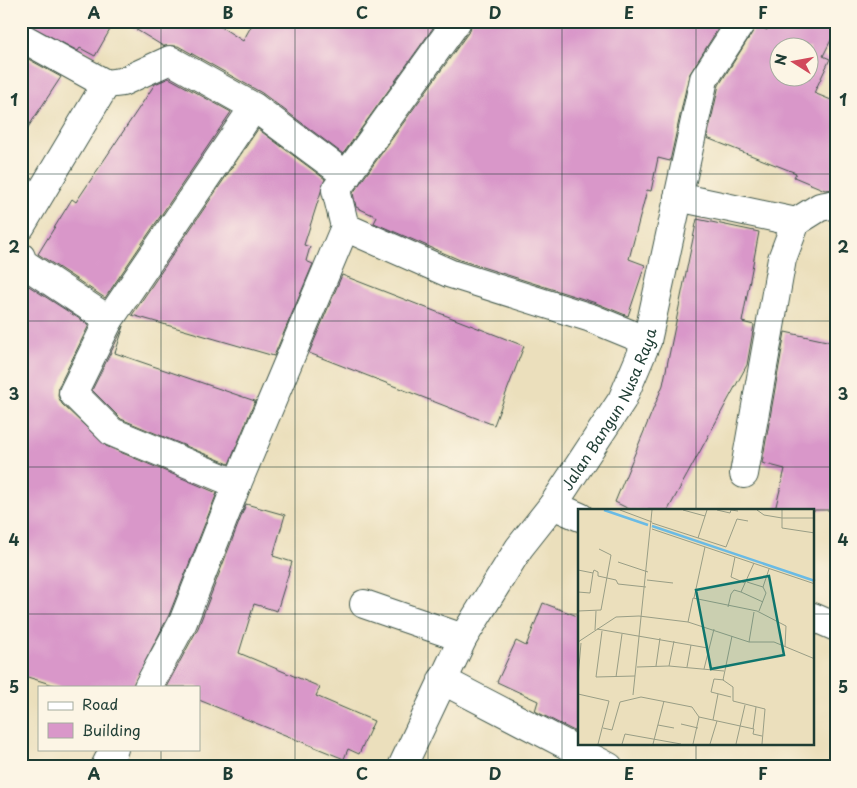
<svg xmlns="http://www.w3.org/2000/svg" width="857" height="788" font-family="'Playpen Sans',sans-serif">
  <rect width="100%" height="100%" fill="#fcf5e5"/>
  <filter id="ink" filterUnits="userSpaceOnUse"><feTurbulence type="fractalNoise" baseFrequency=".02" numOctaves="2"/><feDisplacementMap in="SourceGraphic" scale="10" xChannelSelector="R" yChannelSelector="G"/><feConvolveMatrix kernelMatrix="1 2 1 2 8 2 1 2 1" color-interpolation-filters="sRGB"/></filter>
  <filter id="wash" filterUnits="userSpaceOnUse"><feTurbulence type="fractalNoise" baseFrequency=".0096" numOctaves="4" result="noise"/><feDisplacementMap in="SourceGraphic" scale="20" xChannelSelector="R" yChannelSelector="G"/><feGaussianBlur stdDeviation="1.12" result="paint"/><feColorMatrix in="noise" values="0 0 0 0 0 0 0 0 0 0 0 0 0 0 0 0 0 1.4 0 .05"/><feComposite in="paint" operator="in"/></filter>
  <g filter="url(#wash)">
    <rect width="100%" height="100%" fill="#ebdfbc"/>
    <g id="blocks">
      <path fill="#d997c9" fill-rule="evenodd" d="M21 21H115L95 56 80 48 78 51Z
        M122 21H212L243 41 254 21H438L343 154 262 93 178 46H163Z
        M472 21H723L689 75 670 161 658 158 651 191 647 190 629 259 645 265 628 316 596 303 460 260 374 223 377 217 356 207 353 193 470 30Z
        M771 21H836V30L823 56 830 59 814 93 836 102V189L825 190 794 177 796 173 707 138 719 85 757 25 767 30ZM780 48H810V78H780Z
        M21 55 61 77 21 138Z
        M169 78 231 112 105 298 38 254 72 199 76 202 155 84Z
        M258 129 325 179 304 245 310 247 306 261 313 264 274 356 132 315Z
        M697 219 759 232 742 322 754 325 747 365 668 510H631L615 502 663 385Z
        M342 275 524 346 494 425 309 353Z
        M21 281 89 325 59 386 58 396 62 404 106 446 217 493 169 615 132 687H60L21 675Z
        M124 326 115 353 255 401 229 464 121 419 92 390Z
        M785 332 836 343V510H775L785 469 762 463Z
        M246 504 285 515 273 556 292 562 277 611 254 604 239 653 320 687 316 696 374 721 359 754 348 749 344 759 199 700V687H166L198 628Z
        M543 603 580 617V734L535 711 538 701 497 682 516 641 526 646Z"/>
    </g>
  </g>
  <g filter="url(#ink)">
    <use href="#blocks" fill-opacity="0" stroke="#3e5548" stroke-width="1"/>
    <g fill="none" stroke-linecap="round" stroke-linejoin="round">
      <defs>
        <g id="minor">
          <path d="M21 37 106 84 122 82 170 60 254 107 347 176"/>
          <path d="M678 197 796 222"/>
          <path d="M21 226 106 84"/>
          <path d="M345 227 451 274 591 318 647 341"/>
          <path d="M21 257 23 263 109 320 73 393 112 432 237 484"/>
          <path d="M109 320 254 107"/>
          <path d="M744 474 782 259 796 222 820 207 836 204"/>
          <path d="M553 505 580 517"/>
          <path d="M364 604 463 638"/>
          <path d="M813 617 836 627"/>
          <path d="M442 680 609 767"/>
          <path d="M148 687 183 622 237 484 345 227 336 190 457 21"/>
          <path d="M105 767 114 749"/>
          <path id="s1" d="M402 767 463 638 519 548 553 505 622 400 647 341 704 79 742 21"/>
        </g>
      </defs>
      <use href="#minor" stroke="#3e5548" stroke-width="30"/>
      <use href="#minor" stroke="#fff" stroke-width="28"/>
    </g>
  </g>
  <path fill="none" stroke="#1f3d34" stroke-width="1" stroke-opacity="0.55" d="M161 21V687M295 21V767M428 21V767M562 21V767M696 21V510M21 174H836M21 321H836M21 467H836M21 614H580M813 614H836M696 744V767M161 749V767"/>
  <g text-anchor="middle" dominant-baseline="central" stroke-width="4" stroke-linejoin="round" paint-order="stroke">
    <g font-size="15" fill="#1f3d34" stroke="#fcf5e5">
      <text stroke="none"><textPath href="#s1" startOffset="415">Jalan Bangun Nusa Raya</textPath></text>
    </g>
  </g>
  <g transform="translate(578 509)">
    <rect width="236" height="236" fill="#ebdfbc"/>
    <path fill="none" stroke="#6abbe5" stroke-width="2.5" d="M26 1 70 16M74 17 237 72"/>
    <path fill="none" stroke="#999e86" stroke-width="1" d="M42 1 74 13M105 1 127 7M139 1 152 4 153 1 160 2M179 1 186 6 204 9H237M204 1V19L237 24M74 14 148 38 159 10 170 12M74 20 237 75M120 29 129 1M157 48 153 68 167 74M40 53 70 63M0 61 15 64 16 61 20 63V67L38 71 40 75 68 78M69 71 95 74M169 73 185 78M0 83 12 84 15 64M163 83 185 93M116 89 127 38M150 98 153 85 156 81 163 83 176 54M0 102 23 101 33 46 21 40M181 102 188 84 185 78 191 60M110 113 115 89 179 102 208 117 207 138M19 120 130 139M17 121 18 102M24 122 18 168 57 167M154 127 145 171 155 178V192L187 200 184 235M0 133 38 108 61 107 110 113 171 133H196L237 150M171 133 176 103M78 157 82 129M91 157 96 132M59 158 91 157 146 162M109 158 113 136M126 160 136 120M38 168 44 125M0 169 3 134M146 171 136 170 133 183 153 188M0 185 31 192 20 235M55 186 74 1M135 211 140 185M103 215 120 219M80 216 96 219M25 219 34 221 42 193 63 188 114 198 121 208 176 220 175 225 184 227M175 220 178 198M44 235 47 225 103 235M75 235 86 192M115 235 121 208M132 235 139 212M158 235 167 196"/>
    <path fill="#0f766e" fill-opacity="0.15" stroke="#0f766e" stroke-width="2.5" d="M191 67 206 146 133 160 118 81Z"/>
    <rect width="236" height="236" fill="none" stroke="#1f3d34" stroke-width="2.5"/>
  </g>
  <rect width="857" height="788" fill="none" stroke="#fcf5e5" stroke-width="55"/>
  <rect x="38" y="686" width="162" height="65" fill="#fcf5e5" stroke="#a4ab9e"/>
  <rect x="48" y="702" width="25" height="8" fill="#ffffff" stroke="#a4ab9e"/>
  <text x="82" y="710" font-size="15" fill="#1f3d34">Road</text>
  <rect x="48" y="723" width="25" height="15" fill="#d997c9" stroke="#a4ab9e"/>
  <text x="82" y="736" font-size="15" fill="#1f3d34">Building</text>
  <g transform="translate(794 62) rotate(281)"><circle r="24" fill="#fcf5e5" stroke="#a4ab9e"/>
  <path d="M0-4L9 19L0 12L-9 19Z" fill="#d1495b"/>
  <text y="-8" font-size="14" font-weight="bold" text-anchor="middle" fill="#1f3d34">N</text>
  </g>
  <rect x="28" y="28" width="802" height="732" fill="none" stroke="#1f3d34" stroke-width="2"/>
  <g font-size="16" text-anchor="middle" font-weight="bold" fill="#1f3d34">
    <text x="94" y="19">A</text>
    <text x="228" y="19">B</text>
    <text x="362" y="19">C</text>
    <text x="495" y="19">D</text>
    <text x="629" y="19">E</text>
    <text x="763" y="19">F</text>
    <text x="14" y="106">1</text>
    <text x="843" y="106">1</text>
    <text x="14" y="253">2</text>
    <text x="843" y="253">2</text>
    <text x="14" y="400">3</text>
    <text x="843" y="400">3</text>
    <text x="14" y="546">4</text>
    <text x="843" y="546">4</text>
    <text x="14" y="693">5</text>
    <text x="843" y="693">5</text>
    <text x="94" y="780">A</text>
    <text x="228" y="780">B</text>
    <text x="362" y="780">C</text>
    <text x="495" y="780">D</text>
    <text x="629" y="780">E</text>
    <text x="763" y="780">F</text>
  </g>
</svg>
